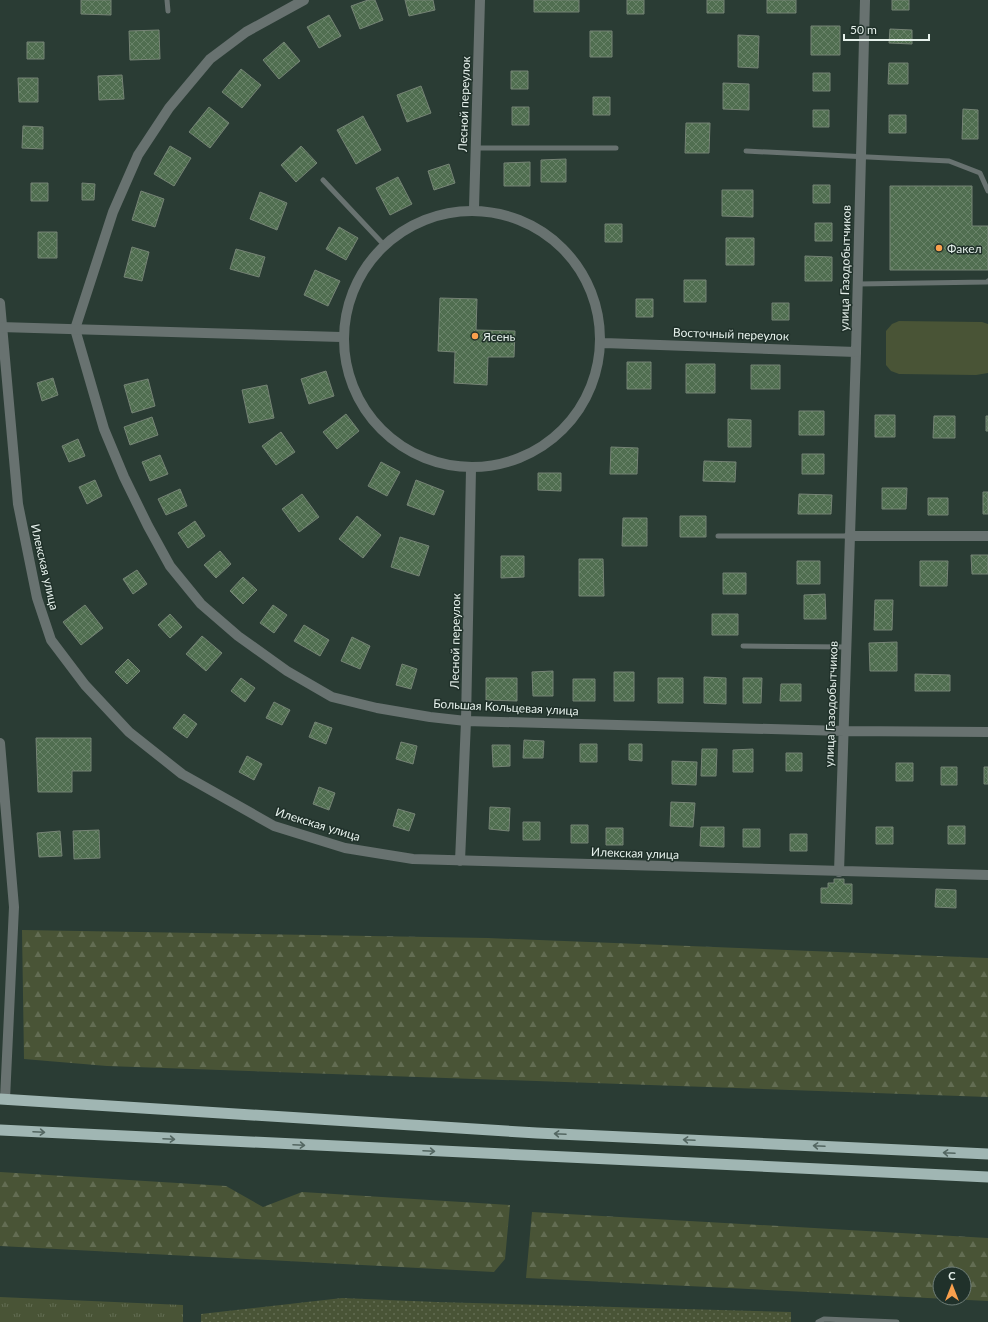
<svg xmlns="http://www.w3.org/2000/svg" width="988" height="1322" font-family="Lato,sans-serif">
  <defs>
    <pattern id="grass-tufts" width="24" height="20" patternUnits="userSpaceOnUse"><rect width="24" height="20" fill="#495436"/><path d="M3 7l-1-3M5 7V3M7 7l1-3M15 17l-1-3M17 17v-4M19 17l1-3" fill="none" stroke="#636d53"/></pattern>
    <pattern id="forest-firs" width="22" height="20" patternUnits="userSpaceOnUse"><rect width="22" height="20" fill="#495436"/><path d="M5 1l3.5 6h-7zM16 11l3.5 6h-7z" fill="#636d53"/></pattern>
    <pattern id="garden-dots" width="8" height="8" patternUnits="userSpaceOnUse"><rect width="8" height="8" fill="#495436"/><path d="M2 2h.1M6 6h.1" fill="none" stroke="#636d53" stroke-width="1.8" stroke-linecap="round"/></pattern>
    <pattern id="building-cross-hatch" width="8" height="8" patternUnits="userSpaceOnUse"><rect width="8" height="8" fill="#506e50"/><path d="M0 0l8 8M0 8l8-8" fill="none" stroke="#698369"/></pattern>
  </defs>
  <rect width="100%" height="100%" fill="#2a3c34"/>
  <path fill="url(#grass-tufts)" d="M0 1297 183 1305V1322H0Z"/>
  <path fill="url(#forest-firs)" fill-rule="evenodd" d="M22 930 488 938 988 958V1097L107 1066 24 1059Z
    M0 1172 226 1186 263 1207 302 1192 510 1205 505 1259 494 1272 0 1246Z
    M532 1212 988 1238V1301L526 1278ZM940 1274H964V1298H940Z"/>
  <path fill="#495436" d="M899 321 982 322 988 324V373L976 375 899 374 891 371 886 365V331L892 324Z"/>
  <path fill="url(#garden-dots)" d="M342 1298 436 1302 791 1312V1322H201V1314Z"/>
  <path fill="url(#building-cross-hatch)" stroke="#758375" d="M81 0H111V15L81 14Z
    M368 0H375L383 20 360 29 351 6Z
    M405 0H433L435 10 409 16Z
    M534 0H579V12H534Z
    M627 0H644V14H627Z
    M707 0H724V13H707Z
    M767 0H796V13H767Z
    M892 0H909V10H892Z
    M329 15 341 36 319 48 307 27Z
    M811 26H840V55H811Z
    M890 29 912 30V44L889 43Z
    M159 30 160 59 130 60 129 31Z
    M590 31H612V57H590Z
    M738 35 759 36 758 68 738 67Z
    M27 42H44V59H27Z
    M284 42 300 61 279 79 263 60Z
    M889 63H908V84H888Z
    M241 69 261 85 242 108 222 92Z
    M511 71H528V89H511Z
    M813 73H830V91H813Z
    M122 75 124 99 99 100 98 76Z
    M18 78H38V102H19Z
    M723 83 749 84V110L723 109Z
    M421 86 431 113 407 122 397 95Z
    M593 97H610V115H593Z
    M209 107 229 123 210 148 189 132Z
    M512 107H529V125H512Z
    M963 109 978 110V139H962Z
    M813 110H829V127H813Z
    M889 115H906V133H889Z
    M363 116 381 150 356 164 337 130Z
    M686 123H710L709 153H685Z
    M23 126 43 127V149L22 148Z
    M170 146 191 158 174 186 154 174Z
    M301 146 317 163 296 182 281 165Z
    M566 159V182H541V160Z
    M530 162V186H504V163Z
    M449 164 455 183 434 190 428 171Z
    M398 177 412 204 390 215 376 188Z
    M31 183H48V201H31Z
    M82 183 95 184 94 200H82Z
    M813 185H830V203H813Z
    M890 186H972V226H988V270H890Z
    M722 190H753V217L722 216Z
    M141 191 164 199 155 227 132 220Z
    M260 192 287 203 277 230 250 219Z
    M815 223H832V241H815Z
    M605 224H622V242H605Z
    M339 227 358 238 346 260 326 249Z
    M38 232H57V258H38Z
    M726 238H754V265H726Z
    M132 247 149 252 142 281 124 277Z
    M236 249 265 257 259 277 230 269Z
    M805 256 832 257V281H805Z
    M315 270 340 281 328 306 304 295Z
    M684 280H706V302H684Z
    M440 298 477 299 476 330 515 331 514 357H488L487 385 454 383 455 352 438 351Z
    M636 299H653V317H636Z
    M772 303H789V320H772Z
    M627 362H651V389H627Z
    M686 364H715V393H686Z
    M751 365H780V389H751Z
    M326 371 334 396 309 404 301 379Z
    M53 378 58 395 42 401 37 383Z
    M148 379 155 406 132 413 124 385Z
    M267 385 274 418 249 423 242 390Z
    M799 411H824V435H799Z
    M346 414 359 431 337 449 323 432Z
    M875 415H895V437H875Z
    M934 416H955V438H933Z
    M986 416H988V431H986Z
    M152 417 158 435 130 445 124 427Z
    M728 419 751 420V447H728Z
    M281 432 295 452 276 465 262 446Z
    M78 439 85 456 69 462 62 446Z
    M611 447 638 448 637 474H610Z
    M802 454H824V474H802Z
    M160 455 168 474 150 481 142 462Z
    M704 461 736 462 735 482 703 481Z
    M381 462 400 472 387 496 368 486Z
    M538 473H561V491L538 490Z
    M95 480 102 496 87 504 79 487Z
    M416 480 444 491 434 515 407 505Z
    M882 488H907L906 509H882Z
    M180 489 187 506 166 515 158 499Z
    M983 492H988V514H983Z
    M302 494 319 517 299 532 282 509Z
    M799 494 832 495 831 514H798Z
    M928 498H948V515H928Z
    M357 516 381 535 363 558 339 539Z
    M680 516H706V537H680Z
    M623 518H647V546H622Z
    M195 521 205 536 188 548 178 533Z
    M400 537 429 546 419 576 391 567Z
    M220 551 231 564 216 578 204 565Z
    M971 555H988V574H972Z
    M501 556H524V577L501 578Z
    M579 559H603L604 596H579Z
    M797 561H820V584H797Z
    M920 561H948L947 586H920Z
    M137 570 147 584 133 594 123 579Z
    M723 573H746V594H723Z
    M243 577 257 590 243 604 230 591Z
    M825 594 826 619H804V595Z
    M875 600H893L892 630H874Z
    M85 605 103 628 81 645 63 622Z
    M273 605 287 615 274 633 260 623Z
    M170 614 182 627 170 638 158 625Z
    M712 614H738V635H712Z
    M304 625 329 640 320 656 294 641Z
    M202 636 222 653 206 671 186 654Z
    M352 637 370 646 360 669 341 661Z
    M897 642V671H870L869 643Z
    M128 659 140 671 127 684 115 672Z
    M402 664 417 669 411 689 396 685Z
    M553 671V696H533L532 672Z
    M614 672H634V701H614Z
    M915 674 950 675V691H915Z
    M704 677 726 678V704L704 703Z
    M241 678 255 688 245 702 231 691Z
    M486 678H517V701L486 700Z
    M658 678H683V703H658Z
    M743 678H762L761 703H743Z
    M573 679H595V701H573Z
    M781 684H801V701H780Z
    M274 702 290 710 282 725 266 718Z
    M184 714 197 724 187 738 173 728Z
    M315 722 332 728 326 744 309 737Z
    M36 738H91V771H72V792H38Z
    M524 740 544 741 543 758H523Z
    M401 742 417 746 413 764 396 759Z
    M580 744H597V762H580Z
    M629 744H642V761L629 760Z
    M492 745H510V766L493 767Z
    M702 749H717L716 776H701Z
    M753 749V772H733V750Z
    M786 753H802V771H786Z
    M247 756 262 764 254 780 239 772Z
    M672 761 697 762 696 785 672 784Z
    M896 763H913V781H896Z
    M941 767H957V785H941Z
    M984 767H988V784H984Z
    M319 787 335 793 329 810 313 804Z
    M671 802 695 803 693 827 670 826Z
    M490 807 510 808 509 831 489 829Z
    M398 809 415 814 409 831 393 826Z
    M523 822H540V840H523Z
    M571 825H588V843H571Z
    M948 826H965V844H948Z
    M701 827H724V847L700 846Z
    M876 827H893V844H876Z
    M606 828H623V845H606Z
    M743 829H760V847H743Z
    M99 830 100 858 74 859 73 831Z
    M60 831 62 856 39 857 37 833Z
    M790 834H807V851H790Z
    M834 879H844V884H852V904L821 903V888H828V883H834Z
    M936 889 956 890V908L935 907Z"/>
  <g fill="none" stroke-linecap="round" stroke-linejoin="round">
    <path stroke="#687270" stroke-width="5" d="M167 0 168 11
      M476 148H616
      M746 151 949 161 980 173 988 191
      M323 180 385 246
      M858 284 987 282 988 281
      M718 536H849
      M743 646 846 647
      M818 1322 824 1319 897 1322"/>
    <path stroke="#687270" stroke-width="10" d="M304 0 246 32 210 59 169 108 138 155 113 212 75 329 104 429 124 477 148 526 170 566 201 604 238 636 287 671 332 697 377 708 430 717 466 721 844 731 988 732
      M474 208 480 0
      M0 303 18 504 37 598 51 640 85 685 129 732 182 774 274 826 345 848 413 859 988 875
      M849 536H988
      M460 861 466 721 471 469
      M839 872 856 352"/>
    <path stroke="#687270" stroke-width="10" d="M344 339a128 128 0 1 1 256 0a128 128 0 1 1-256 0Z
      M0 327 341 337
      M604 343 856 352 865 0
      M0 743 14 907 5 1099"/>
    <path stroke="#a0b6b3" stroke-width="11" d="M0 1099 537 1133 988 1154
      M0 1130 988 1177"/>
  </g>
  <defs><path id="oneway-shaft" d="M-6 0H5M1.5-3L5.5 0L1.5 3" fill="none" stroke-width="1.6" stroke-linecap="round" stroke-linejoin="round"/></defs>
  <g stroke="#536661">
    <use href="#oneway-shaft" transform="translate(39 1132) rotate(3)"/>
    <use href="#oneway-shaft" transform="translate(560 1134) rotate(-177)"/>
    <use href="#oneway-shaft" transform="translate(169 1139) rotate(3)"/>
    <use href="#oneway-shaft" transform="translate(689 1140) rotate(-177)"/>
    <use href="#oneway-shaft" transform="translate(299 1145) rotate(3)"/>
    <use href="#oneway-shaft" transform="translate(819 1146) rotate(-177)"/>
    <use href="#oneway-shaft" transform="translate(429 1151) rotate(3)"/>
    <use href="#oneway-shaft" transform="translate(949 1153) rotate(-177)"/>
  </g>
  <g fill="#f9a04d" stroke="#20312a" stroke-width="1.5">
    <circle cx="939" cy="248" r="4"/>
    <circle cx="475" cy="336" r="4"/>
  </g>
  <g text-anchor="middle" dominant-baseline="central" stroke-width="3" stroke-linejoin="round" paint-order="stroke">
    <g font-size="12" fill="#e6f1ec" stroke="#20312a">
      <text transform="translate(464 104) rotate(-88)">Лесной переулок</text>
      <text transform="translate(845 268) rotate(-89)">улица Газодобытчиков</text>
      <text transform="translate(731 334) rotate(2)">Восточный переулок</text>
      <text transform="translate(45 567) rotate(77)">Илекская улица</text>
      <text transform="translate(455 641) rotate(-89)">Лесной переулок</text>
      <text transform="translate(831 704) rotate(-88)">улица Газодобытчиков</text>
      <text transform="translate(506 707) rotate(3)">Большая Кольцевая улица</text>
      <text transform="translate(318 824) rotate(17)">Илекская улица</text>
      <text transform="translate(635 853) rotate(2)">Илекская улица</text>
    </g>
    <g font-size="12" fill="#e6f1ec" stroke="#20312a" text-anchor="start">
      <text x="947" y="248">Факел</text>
      <text x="483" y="336">Ясень</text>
    </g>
  </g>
  <g transform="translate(952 1286)"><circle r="19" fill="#20312a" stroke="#6f7e78"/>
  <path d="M0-3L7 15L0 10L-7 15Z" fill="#f9a04d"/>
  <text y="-6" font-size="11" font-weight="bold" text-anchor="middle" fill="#e6f1ec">С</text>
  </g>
  <path d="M844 34v6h85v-6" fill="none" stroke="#e6f1ec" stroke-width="2"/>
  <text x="850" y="34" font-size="12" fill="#e6f1ec" stroke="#20312a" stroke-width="3" paint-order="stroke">50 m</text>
</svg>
